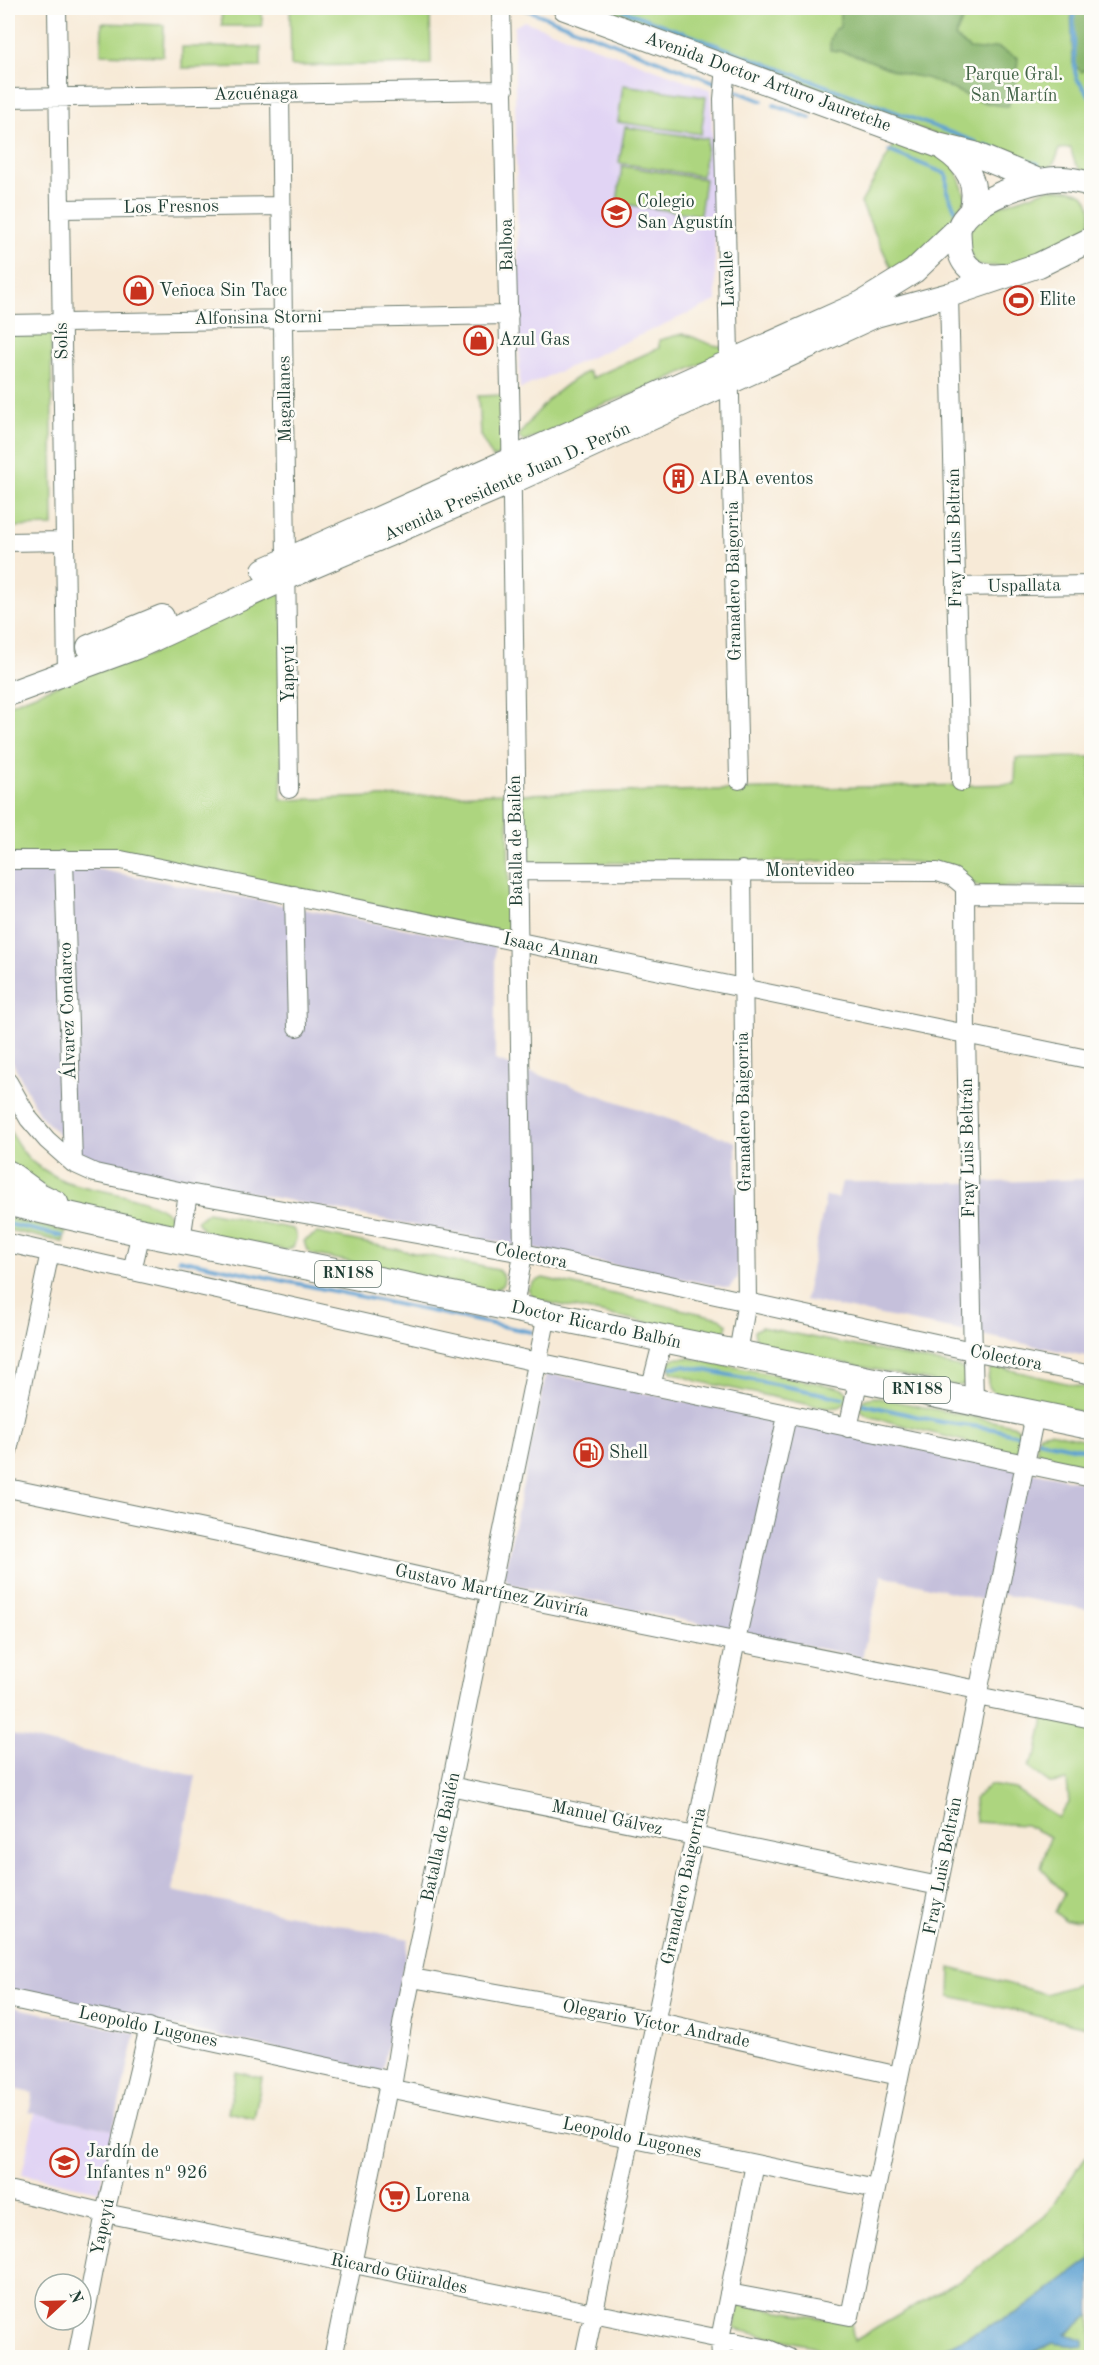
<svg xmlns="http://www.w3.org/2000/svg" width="1099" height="2365" font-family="'Old Standard TT',serif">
  <rect width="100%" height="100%" fill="#fdfcf7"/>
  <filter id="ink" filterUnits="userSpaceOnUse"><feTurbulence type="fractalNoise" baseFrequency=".0167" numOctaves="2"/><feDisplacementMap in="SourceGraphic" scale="12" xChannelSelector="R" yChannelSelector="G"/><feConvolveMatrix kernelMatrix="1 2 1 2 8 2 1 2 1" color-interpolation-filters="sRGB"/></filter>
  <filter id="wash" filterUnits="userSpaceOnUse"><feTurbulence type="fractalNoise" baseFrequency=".008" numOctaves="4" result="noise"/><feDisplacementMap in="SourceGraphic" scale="24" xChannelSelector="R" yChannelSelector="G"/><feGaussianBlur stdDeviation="1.35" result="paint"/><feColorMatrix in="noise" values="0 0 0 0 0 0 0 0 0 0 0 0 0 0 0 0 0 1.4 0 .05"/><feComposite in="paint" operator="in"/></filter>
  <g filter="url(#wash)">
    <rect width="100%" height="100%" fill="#f7ead7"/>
    <path fill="#e1d4f4" d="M524 21 711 90 716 301 520 389 514 27Z
      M35 2113 113 2130 100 2191 22 2174Z"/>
    <path fill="#c5c0db" d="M91 868 495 946V1060L736 1142 738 1277 729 1288 82 1159 39 1114 8 1053V870Z
      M1091 1179V1357L805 1300 826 1196 838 1198 842 1182 961 1183Z
      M546 1373 1091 1484V1610L994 1593 991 1602 882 1575 862 1657 510 1584 504 1575Z
      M8 1734 196 1776 172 1891 409 1939 382 2072 8 1990Z
      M8 2006 136 2033 113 2130 29 2112 33 2093 8 2088Z"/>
    <path fill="#add57f" stroke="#66895a" stroke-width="1.5" d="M221 8H262V26H222Z
      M290 8H430L431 64 291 66Z
      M592 8H1091V175C1078 170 1073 162 1071 148L1059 149C1057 161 1050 170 1038 172Z
      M102 23 164 25 163 56 101 54Z
      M261 47V67L182 68V47Z
      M623 85 706 97 701 134 618 122Z
      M625 127 708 139 702 176 619 163Z
      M896 141 940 156 955 166 966 198 943 232 895 276 861 203Z
      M622 166 705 179 700 215 617 203Z
      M1048 189C1071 190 1091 186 1091 216 1091 225 1088 229 1080 234 1068 243 1018 264 1003 266 995 268 984 265 975 265L964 236 988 210Z
      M51 332 53 526 8 527V333Z
      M682 334C697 336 708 347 723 346V354L639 392 586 410 574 421 524 442 518 437C540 407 555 389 588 371L592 378 659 348V340Z
      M504 395 505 440 502 453 493 458 480 435 478 396Z
      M276 592 287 601 281 800 508 793 509 928 500 932 131 854 8 855V705C41 692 75 677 109 667 136 659 151 659 173 639Z
      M1091 757V887H981L924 863 866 859 801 862 535 863 528 861 524 854 522 794 1015 784 1016 758Z
      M8 1127C16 1142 25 1158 39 1167 47 1172 56 1177 64 1181 86 1190 166 1198 172 1220L169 1224 72 1205 8 1166Z
      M208 1212 293 1229C298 1236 296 1240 293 1247L286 1250 210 1234 203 1230 197 1221Z
      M8 1218 66 1231 63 1242 8 1230Z
      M317 1233 498 1270 504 1277 503 1285 493 1291 311 1254 306 1248 304 1241Z
      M543 1278 720 1318 727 1324C726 1332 723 1335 715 1336L541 1301 532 1296 528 1289 534 1282Z
      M761 1327 959 1367 966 1371 968 1378 964 1385 956 1386 770 1348C760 1345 755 1342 754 1331Z
      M677 1358H689L837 1387 845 1390 849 1396 848 1401 840 1407 825 1408 697 1381 671 1372 669 1367 670 1361Z
      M998 1367 1091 1389V1414L998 1396C987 1388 986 1382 990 1369Z
      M874 1397 1013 1425C1025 1432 1023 1437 1019 1450L1012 1454 868 1416 861 1411 860 1403 865 1399Z
      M1050 1432 1091 1441V1466L1043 1456 1037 1452 1036 1442 1040 1434Z
      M1045 1714 1091 1723V1920L1065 1921 1055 1912 1064 1893 1041 1868 1050 1837 1026 1825 976 1822 974 1799 990 1785 1015 1789 1058 1818 1069 1803 1067 1781 1050 1783 1028 1767 1037 1752Z
      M951 1968 1046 1994 1091 1980V2028L950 1996Z
      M236 2072 262 2078 254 2118 228 2112Z
      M1091 2149V2259L1022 2310 942 2349 931 2357H835L813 2346 734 2329 739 2304 851 2323 854 2341 970 2274 1045 2216Z
      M1091 2315V2357L1023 2358 1053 2343 1083 2347 1066 2335Z"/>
    <path fill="#8ab66e" stroke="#547a51" stroke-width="1.5" d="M840 8H939L940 11 959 12 963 19 955 37 970 49 982 50 997 47 1018 58 1015 90 1008 106C977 105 957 89 929 79 920 76 910 76 901 73 877 65 856 52 830 50V41L834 30 840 27Z
      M1071 8H1091V65L1082 72 1073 64Z"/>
    <path fill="#5da1d2" stroke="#3e6f83" stroke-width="1.5" d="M1091 2259V2315L1066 2334 1084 2340V2347L1053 2343 1023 2357H931L942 2349 1022 2310Z"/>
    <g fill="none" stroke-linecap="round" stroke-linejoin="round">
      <path stroke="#5da1d2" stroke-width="4" d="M522 8 717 83
        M617 8 976 142
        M1073 8 1075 71 1077 79 1092 99
        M734 90 762 101
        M774 105 810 118
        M985 146 1038 164
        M889 151 944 173 947 176V192L956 211
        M8 1224 62 1236
        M179 1259 531 1332
        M672 1367 684 1366 843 1398
        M863 1404 941 1422 994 1429 1021 1436
        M1038 1440 1092 1451"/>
    </g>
  </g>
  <g filter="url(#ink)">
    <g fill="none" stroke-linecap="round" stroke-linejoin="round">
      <defs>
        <path id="minor" d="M57 8 67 674
          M501 8 511 431 523 1253 514 1308
          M726 67 723 99 739 780
          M280 94 289 789
          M8 98 504 90
          M61 209 282 206
          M949 295 961 782
          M8 324 509 315
          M8 542 64 541
          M956 587 1092 585
          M64 859 73 1163
          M8 860H121L1092 1060
          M517 871 937 872 953 877 965 887V894L1092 895
          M965 894 966 1034 974 1402
          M294 895 297 1027
          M8 1082 29 1119 47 1140 73 1163 95 1173 188 1193 523 1253 972 1351 1092 1375
          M181 1240 188 1193
          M8 1243 537 1362 1092 1478
          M132 1271 141 1232
          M738 1353 747 1301 742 870
          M651 1386 663 1339
          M848 1428 859 1378
          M8 1451 50 1252
          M8 1488 242 1537 489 1592 978 1690
          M977 1696 1092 1719
          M450 1786 939 1886
          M412 1978 655 2021 899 2076
          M8 1998 393 2081
          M388 2088 876 2189
          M8 2190 105 2213 720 2339 768 2349 789 2358
          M729 2293 850 2316 1035 1415
          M77 2358 105 2213 149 2027
          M333 2358 388 2088 393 2081 403 2019 547 1315
          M584 2358 736 1641 787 1416
          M721 2358 720 2339 755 2164"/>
        <path id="major" d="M565 8 937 145 974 154 1039 181
          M944 149C968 165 979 183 971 212
          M1003 276C979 279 959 268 959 242 959 238 958 232 959 228 968 201 1030 180 1055 179 1066 178 1077 181 1088 183L1092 188
          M264 570 862 303 914 271 959 228
          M89 647 162 617
          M8 694 136 647 288 577 511 482 876 315 949 295 1039 265 1092 239"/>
        <path id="highway" d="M8 1174 38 1196 55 1204
          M8 1202 141 1232 1092 1426"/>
      </defs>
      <use href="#minor" stroke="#6b7a6d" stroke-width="20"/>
      <use href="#major" stroke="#6b7a6d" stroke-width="26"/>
      <use href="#highway" stroke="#6b7a6d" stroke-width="29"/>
      <use href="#minor" stroke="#fff" stroke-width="18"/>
      <use href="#major" stroke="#fff" stroke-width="24"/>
      <use href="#highway" stroke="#fff" stroke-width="27"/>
    </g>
  </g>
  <defs>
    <symbol id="school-ring" viewBox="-11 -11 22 22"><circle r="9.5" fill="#fdfcf7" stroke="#c8321e" stroke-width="1.5"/><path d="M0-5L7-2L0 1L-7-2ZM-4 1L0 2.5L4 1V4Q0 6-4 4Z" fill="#c8321e"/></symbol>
    <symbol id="shop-ring" viewBox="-11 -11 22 22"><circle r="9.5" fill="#fdfcf7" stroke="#c8321e" stroke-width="1.5"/><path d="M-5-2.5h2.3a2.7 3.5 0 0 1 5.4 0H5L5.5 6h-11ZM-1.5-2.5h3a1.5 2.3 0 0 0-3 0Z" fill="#c8321e"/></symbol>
    <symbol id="stadium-ring" viewBox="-11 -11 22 22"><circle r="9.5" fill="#fdfcf7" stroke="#c8321e" stroke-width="1.5"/><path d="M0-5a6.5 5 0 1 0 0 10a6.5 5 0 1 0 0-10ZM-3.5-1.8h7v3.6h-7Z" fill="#c8321e"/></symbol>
    <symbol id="building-ring" viewBox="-11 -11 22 22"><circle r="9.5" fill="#fdfcf7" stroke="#c8321e" stroke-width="1.5"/><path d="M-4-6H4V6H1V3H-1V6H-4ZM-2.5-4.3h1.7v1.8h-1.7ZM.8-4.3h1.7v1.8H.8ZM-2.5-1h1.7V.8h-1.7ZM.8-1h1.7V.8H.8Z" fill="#c8321e"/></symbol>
    <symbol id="fuel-ring" viewBox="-11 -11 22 22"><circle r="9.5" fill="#fdfcf7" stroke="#c8321e" stroke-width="1.5"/><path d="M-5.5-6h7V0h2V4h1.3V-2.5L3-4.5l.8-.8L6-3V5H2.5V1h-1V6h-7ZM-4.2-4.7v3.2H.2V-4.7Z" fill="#c8321e"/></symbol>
    <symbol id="supermarket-ring" viewBox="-11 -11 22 22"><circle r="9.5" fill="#fdfcf7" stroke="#c8321e" stroke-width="1.5"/><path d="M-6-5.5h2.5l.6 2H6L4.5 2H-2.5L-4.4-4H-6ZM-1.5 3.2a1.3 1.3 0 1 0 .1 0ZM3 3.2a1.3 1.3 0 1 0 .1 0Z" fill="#c8321e"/></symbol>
  </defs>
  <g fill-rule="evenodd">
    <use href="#school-ring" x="600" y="196" width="33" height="33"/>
    <use href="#shop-ring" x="122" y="274" width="33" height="33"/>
    <use href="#stadium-ring" x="1002" y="284" width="33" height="33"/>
    <use href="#shop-ring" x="462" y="324" width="33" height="33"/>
    <use href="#building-ring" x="662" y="462" width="33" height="33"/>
    <use href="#fuel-ring" x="572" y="1436" width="33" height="33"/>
    <use href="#school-ring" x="48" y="2146" width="33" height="33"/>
    <use href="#supermarket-ring" x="378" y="2180" width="33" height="33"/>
  </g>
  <g text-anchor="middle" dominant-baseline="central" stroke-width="5" stroke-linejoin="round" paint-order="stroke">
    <g fill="#fdfcf7" stroke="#62766e" stroke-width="1.5">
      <rect x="315" y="1261" width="66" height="26" rx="4.5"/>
      <rect x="884" y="1377" width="66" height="26" rx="4.5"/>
    </g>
    <g font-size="16" font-weight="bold" fill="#1f3d34">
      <text x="348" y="1274">RN188</text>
      <text x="917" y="1390">RN188</text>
    </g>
    <g font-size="18" fill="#426347" stroke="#fdfcf7">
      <text x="1014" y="75">Parque Gral.<tspan x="1014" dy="21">San Martín</tspan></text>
    </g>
    <g font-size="18" fill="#1f3d34" stroke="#fdfcf7">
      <text transform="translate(768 82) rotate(20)">Avenida Doctor Arturo Jauretche</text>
      <text transform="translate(256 94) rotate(-1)">Azcuénaga</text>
      <text transform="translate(171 207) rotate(-1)">Los Fresnos</text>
      <text transform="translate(507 245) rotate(-91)">Balboa</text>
      <text transform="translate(728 279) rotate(-92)">Lavalle</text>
      <text transform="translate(258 318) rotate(-1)">Alfonsina Storni</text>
      <text transform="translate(62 341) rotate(-91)">Solís</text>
      <text transform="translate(285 399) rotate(-91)">Magallanes</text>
      <text transform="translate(507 482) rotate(-24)">Avenida Presidente Juan D. Perón</text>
      <text transform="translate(955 538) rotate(-91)">Fray Luis Beltrán</text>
      <text transform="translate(734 581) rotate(-91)">Granadero Baigorria</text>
      <text transform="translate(1024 586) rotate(-1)">Uspallata</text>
      <text transform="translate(289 674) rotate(-90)">Yapeyú</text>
      <text transform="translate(516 841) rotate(-91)">Batalla de Bailén</text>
      <text x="810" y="871">Montevideo</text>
      <text transform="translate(551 949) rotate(12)">Isaac Annan</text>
      <text transform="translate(68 1011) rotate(-92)">Álvarez Condarco</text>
      <text transform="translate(744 1112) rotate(-91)">Granadero Baigorria</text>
      <text transform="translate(968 1148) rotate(-91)">Fray Luis Beltrán</text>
      <text transform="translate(531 1256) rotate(11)">Colectora</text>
      <text transform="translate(596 1325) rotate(12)">Doctor Ricardo Balbín</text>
      <text transform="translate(1006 1358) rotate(11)">Colectora</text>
      <text transform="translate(492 1591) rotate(12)">Gustavo Martínez Zuviría</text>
      <text transform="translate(607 1818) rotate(12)">Manuel Gálvez</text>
      <text transform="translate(441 1837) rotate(-78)">Batalla de Bailén</text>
      <text transform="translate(943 1866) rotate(-79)">Fray Luis Beltrán</text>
      <text transform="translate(684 1886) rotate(-78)">Granadero Baigorria</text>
      <text transform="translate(656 2024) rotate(11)">Olegario Víctor Andrade</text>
      <text transform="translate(148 2027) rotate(12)">Leopoldo Lugones</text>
      <text transform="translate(632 2138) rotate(12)">Leopoldo Lugones</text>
      <text transform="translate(103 2227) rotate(-78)">Yapeyú</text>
      <text transform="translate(399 2274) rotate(12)">Ricardo Güiraldes</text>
    </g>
    <g font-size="18" fill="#1f3d34" stroke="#fdfcf7" text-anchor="start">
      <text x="637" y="202">Colegio<tspan x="637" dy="21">San Agustín</tspan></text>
      <text x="159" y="291">Veñoca Sin Tacc</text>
      <text x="1039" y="300">Elite</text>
      <text x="499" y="340">Azul Gas</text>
      <text x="699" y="479">ALBA eventos</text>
      <text x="609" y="1453">Shell</text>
      <text x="86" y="2152">Jardín de<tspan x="86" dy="21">Infantes nº 926</tspan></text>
      <text x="415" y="2196">Lorena</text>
    </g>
  </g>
  <rect width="1099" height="2365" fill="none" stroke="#fdfcf7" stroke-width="30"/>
  <g transform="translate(63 2302) rotate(68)"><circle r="28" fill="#fdfcf7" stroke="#a4b0a9" stroke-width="1.5"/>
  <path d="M0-4.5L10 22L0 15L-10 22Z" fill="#c8321e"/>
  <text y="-9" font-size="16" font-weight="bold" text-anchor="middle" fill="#1f3d34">N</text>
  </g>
</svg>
